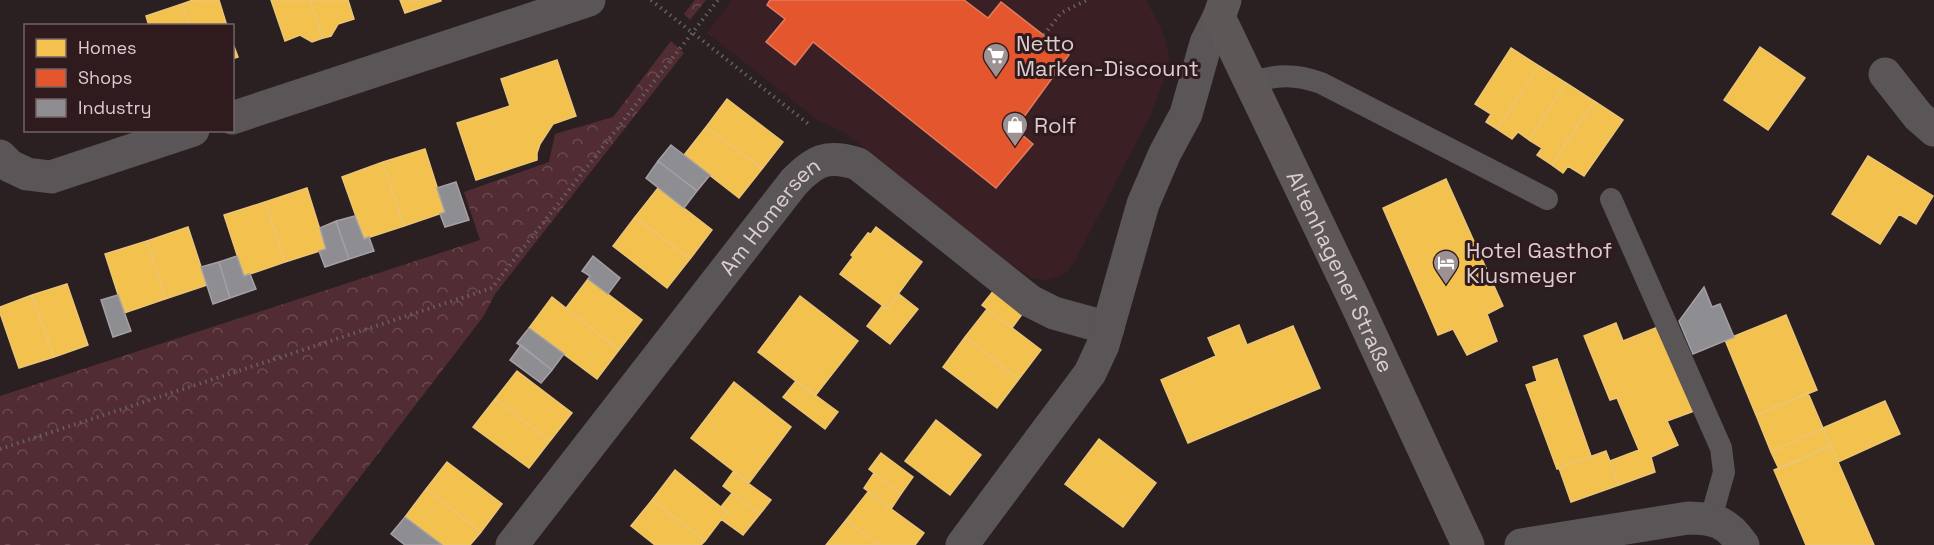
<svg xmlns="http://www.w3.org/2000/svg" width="1934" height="545" font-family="'Space Grotesk',sans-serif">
  <defs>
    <pattern id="park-crowns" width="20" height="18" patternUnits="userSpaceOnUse" patternTransform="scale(1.5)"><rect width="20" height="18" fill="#522c33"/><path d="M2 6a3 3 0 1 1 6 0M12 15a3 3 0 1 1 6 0" fill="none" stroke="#6a4950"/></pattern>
  </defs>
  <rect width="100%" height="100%" fill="#2a1f21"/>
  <path fill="#3a2024" d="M732 0H1146L1159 24 1166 42 1169 59 1164 80 1152 112 1075 261 1067 272 1057 277 1046 280 1033 279 1004 259 844 132 819 121 707 33Z"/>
  <path fill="url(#park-crowns)" d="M695 0H706L690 20 684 14Z
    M671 41 684 53 495 294 483 317 308 545H0V396L480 240 464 192 549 162 555 134 613 117Z"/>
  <path fill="#f2c14e" stroke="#ebc575" stroke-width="1.5" d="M193 0H219L227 26H189L182 4Z
    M271 0H310L323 38 312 42 300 35 285 41Z
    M310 0H348L354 19 338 24 331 36 323 38Z
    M400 0H441V1L405 13Z
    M182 4 189 26H149L146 16Z
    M232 41 238 57 232 59Z
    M1760 47 1805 78 1768 130 1724 100Z
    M1511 48 1539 66 1497 129 1486 122 1491 114 1475 104Z
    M557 60 576 116 553 124 540 144 537 153V160L476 180 457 123 510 106 501 79Z
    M1539 66 1566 83 1529 140 1518 132 1512 139 1497 129Z
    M1566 83 1594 101 1552 165 1537 155 1542 148 1529 140Z
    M727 99 783 142 762 169 706 127Z
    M1594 101 1623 120 1584 176 1568 166 1563 173 1552 165Z
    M706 127 762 169 739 198 684 155Z
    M425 149 445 212 404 226 383 162Z
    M1868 156 1933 196 1916 224 1899 214 1880 244 1832 214Z
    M383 162 404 226 364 239 342 177Z
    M1446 179 1503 306 1487 314 1497 341 1467 355 1453 329 1438 335 1383 208Z
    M307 188 326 249 285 262 265 202Z
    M658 188 712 230 690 259 635 217Z
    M265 202 285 262 244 276 224 215Z
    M635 217 690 259 667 288 613 246Z
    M188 227 207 285 165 299 147 241Z
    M876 227 922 262 887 309 840 274 853 257 851 255 868 233 871 234Z
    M147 241 165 299 124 313 105 254Z
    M588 279 642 320 619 350 566 308Z
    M67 284 88 345 54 357 32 295Z
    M994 290 1023 313 1012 328 982 305Z
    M899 294 918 309 890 344 867 326 883 305 887 309Z
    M32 295 54 357 19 368 0 313V307Z
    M800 296 858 341 815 396 758 352Z
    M552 297 619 350 597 379 529 328Z
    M987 309 1041 350 1019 379 965 337Z
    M1786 315 1817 390 1756 415 1725 340Z
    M1616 323 1623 341 1658 327 1694 411 1667 421 1678 445 1651 457 1655 472 1619 485 1610 461 1639 450 1617 398 1610 400 1584 336Z
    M1239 325 1247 345 1293 326 1320 388 1188 443 1161 380 1216 356 1208 338Z
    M965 337 1019 379 997 408 943 367Z
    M1557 359 1591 456 1557 469 1526 385 1537 381 1533 367Z
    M517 371 572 413 550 441 495 399Z
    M796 381 838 412 825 429 783 397Z
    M734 382 791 427 749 483 691 438Z
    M1808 393 1823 428 1771 452 1756 415Z
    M495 399 550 441 529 468 473 427Z
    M1885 401 1900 434 1838 462 1823 428Z
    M936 420 981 455 950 495 905 461Z
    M1823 428 1831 446 1779 469 1771 452Z
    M1099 439 1156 483 1123 527 1065 484Z
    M1831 446 1838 462 1874 545H1806L1774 470Z
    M1606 451 1619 485 1571 502 1559 468Z
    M881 453 913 477 901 494 869 469Z
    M447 462 502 504 481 532 426 489Z
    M675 470 727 512 705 541 652 500Z
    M733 472 771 500 760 514 723 486Z
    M874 473 901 494 891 509 864 488Z
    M426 489 481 532 470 545H442L405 517Z
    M868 492 924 533 915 545H879L846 520Z
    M732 493 760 514 743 535 721 519 727 512 721 507Z
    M652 500 705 541 701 545H655L631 526Z
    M846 520 879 545H826Z"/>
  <path fill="#e4572e" stroke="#e27b5f" stroke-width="1.5" d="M770 0H964L988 18 1001 2 1069 55 1015 129 1033 144 996 188 813 42 795 65 766 42 785 19 767 5Z"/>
  <path fill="#8d8d92" stroke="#a5a0a5" stroke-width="1.5" d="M671 145 710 175 697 191 658 161Z
    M658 161 697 191 684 208 646 178Z
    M456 182 469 220 445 227 440 214 445 212 437 188Z
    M355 216 364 239 369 237 374 251 349 259 336 221Z
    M336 221 349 259 325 267 319 251 326 249 320 228Z
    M237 256 244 276 250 274 256 289 230 298 219 262Z
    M593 256 620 278 608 294 588 279 590 276 582 271Z
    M219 262 230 298 213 304 201 267Z
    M1704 287 1712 307 1720 304 1734 337 1693 354 1679 321Z
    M118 295 131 331 113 337 101 300Z
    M529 328 564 354 552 370 517 343Z
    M521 345 552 370 541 383 510 360Z
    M405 517 442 545H405L391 534Z"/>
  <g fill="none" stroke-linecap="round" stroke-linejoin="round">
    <path stroke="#656060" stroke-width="4" stroke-dasharray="1.5 4.5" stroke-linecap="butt" d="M651 0 811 126
      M1044 35 1061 13 1087 0
      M0 449 492 288 718 0"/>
    <path stroke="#5a5556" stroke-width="22" d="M1250 83C1276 74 1296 74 1321 83L1547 199
      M1611 199 1721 448 1724 472 1711 518"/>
    <g stroke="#5a5556" stroke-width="33">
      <path d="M1885 74 1918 116 1934 130"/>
      <path d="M232 118 589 0"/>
      <path d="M0 156 10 166 27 174 51 177 193 130"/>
      <path id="s1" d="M512 545 794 182C815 160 828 154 858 164L1030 301 1054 313 1108 328"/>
      <path d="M962 545 1090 373 1103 345 1143 204 1165 153 1186 114 1206 43 1219 17"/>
      <path d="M1521 545 1688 518C1715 518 1727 522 1743 545"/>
    </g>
    <path stroke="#5d5758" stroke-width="33" id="s2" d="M1225 0 1219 17 1356 303 1468 545"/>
  </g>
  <defs>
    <symbol id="supermarket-pin" viewBox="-11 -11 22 30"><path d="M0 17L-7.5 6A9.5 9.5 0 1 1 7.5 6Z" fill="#9e9193" stroke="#2f1a1e"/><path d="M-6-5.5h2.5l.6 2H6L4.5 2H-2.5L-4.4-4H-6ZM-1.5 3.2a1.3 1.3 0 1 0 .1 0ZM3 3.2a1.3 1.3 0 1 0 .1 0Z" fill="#fff"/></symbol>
    <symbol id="shop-pin" viewBox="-11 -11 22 30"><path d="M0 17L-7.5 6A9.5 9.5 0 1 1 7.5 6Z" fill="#9e9193" stroke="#2f1a1e"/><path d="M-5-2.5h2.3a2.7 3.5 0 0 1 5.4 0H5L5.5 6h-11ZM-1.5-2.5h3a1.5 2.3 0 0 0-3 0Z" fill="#fff"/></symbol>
    <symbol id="hotel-pin" viewBox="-11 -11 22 30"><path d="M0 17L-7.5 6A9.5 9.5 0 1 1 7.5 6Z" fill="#9e9193" stroke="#2f1a1e"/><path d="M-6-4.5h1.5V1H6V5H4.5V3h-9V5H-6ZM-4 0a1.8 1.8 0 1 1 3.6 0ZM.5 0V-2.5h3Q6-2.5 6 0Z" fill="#fff"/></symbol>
  </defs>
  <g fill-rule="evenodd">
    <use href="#supermarket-pin" x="981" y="41" width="30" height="40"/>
    <use href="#shop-pin" x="1000" y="110" width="30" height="40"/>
    <use href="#hotel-pin" x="1431" y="248" width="30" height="40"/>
  </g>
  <g text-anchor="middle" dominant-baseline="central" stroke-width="6" stroke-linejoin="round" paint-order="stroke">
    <g font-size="22" fill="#dcced0" stroke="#2f1a1e" text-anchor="start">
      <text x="1016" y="43">Netto<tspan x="1016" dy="25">Marken-Discount</tspan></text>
      <text x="1034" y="125">Rolf</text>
      <text x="1466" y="250">Hotel Gasthof<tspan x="1466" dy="25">Klusmeyer</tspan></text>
    </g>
    <g font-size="22" fill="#dcced0" stroke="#2f1a1e">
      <text stroke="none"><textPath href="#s1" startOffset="418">Am Homersen</textPath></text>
      <text stroke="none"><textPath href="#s2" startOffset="300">Altenhagener Straße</textPath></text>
    </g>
  </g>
  <rect x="24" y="24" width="210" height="108" fill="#2f1a1e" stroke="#746265" stroke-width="1.5"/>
  <rect x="36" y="39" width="30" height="18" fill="#f2c14e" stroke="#746265" stroke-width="1.5"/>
  <text x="78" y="54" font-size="18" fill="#dcced0">Homes</text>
  <rect x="36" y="69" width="30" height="18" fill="#e4572e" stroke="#746265" stroke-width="1.5"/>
  <text x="78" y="84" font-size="18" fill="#dcced0">Shops</text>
  <rect x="36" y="99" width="30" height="18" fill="#8d8d92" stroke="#746265" stroke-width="1.5"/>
  <text x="78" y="114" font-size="18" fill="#dcced0">Industry</text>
</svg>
